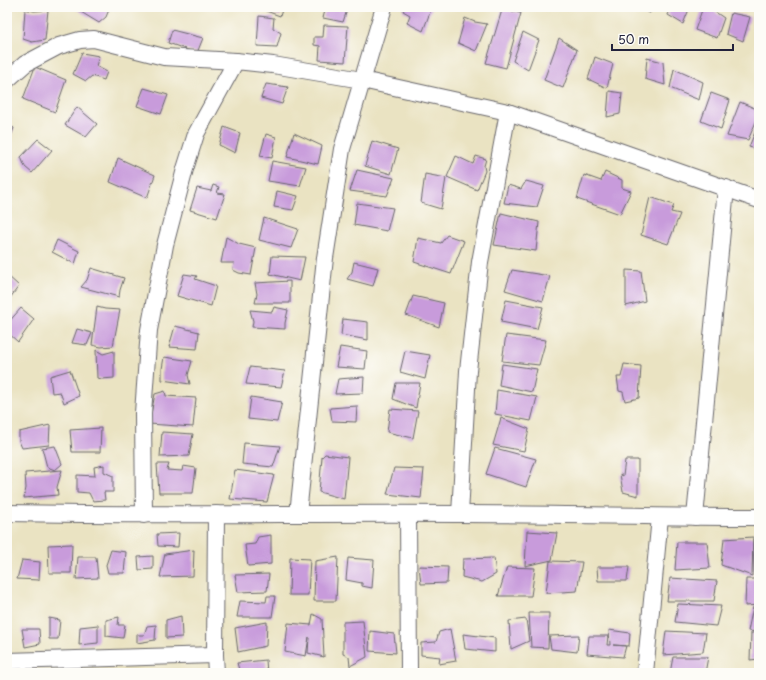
<svg xmlns="http://www.w3.org/2000/svg" width="766" height="680" viewBox="0 0 766 680" font-family="'Playpen Sans',sans-serif">
	<style>
		.building { fill: #c89bdb }
		.lines { fill: none; stroke-linecap: round; stroke-linejoin: round }
		.street-casing { stroke: #68666a; stroke-width: 18 }
		.street { stroke: #fff; stroke-width: 16 }
	</style>
	<rect width="100%" height="100%" fill="#fdfcf7"/>
	<filter id="ink" filterUnits="userSpaceOnUse"><feTurbulence type="fractalNoise" baseFrequency=".025" numOctaves="2"/><feDisplacementMap in="SourceGraphic" scale="8" xChannelSelector="R" yChannelSelector="G"/><feConvolveMatrix kernelMatrix="1 2 1 2 8 2 1 2 1" color-interpolation-filters="sRGB"/></filter>
	<filter id="wash" filterUnits="userSpaceOnUse"><feTurbulence type="fractalNoise" baseFrequency=".012" numOctaves="4" result="noise"/><feDisplacementMap in="SourceGraphic" scale="16" xChannelSelector="R" yChannelSelector="G"/><feGaussianBlur stdDeviation="0.9" result="paint"/><feColorMatrix in="noise" values="0 0 0 0 0 0 0 0 0 0 0 0 0 0 0 0 0 1.4 0 .05"/><feComposite in="paint" operator="in"/></filter>
	<g filter="url(#wash)">
		<rect width="100%" height="100%" fill="#eae3c2"/>
		<g id="blocks">
			<g class="building">
				<polygon points="77,7 110,7 106,17 99,23 76,9"/>
				<polygon points="260,7 283,7 280,16 266,11"/>
				<polygon points="326,7 348,7 343,22 323,18"/>
				<polygon points="405,7 432,7 423,31 407,23 410,15 403,11"/>
				<polygon points="632,7 653,7 650,13"/>
				<polygon points="670,7 690,7 683,24 668,15"/>
				<polygon points="703,7 708,7 724,18 717,38 695,30"/>
				<polygon points="25,9 34,11 48,10 45,40 32,42 23,39"/>
				<polygon points="502,10 521,13 506,68 486,63"/>
				<polygon points="731,13 750,17 743,41 726,34"/>
				<polygon points="259,16 274,18 273,28 281,33 277,47 257,46"/>
				<polygon points="465,18 475,22 487,24 476,51 458,43"/>
				<polygon points="324,25 348,26 345,62 319,60 320,46 314,45 314,37 323,37"/>
				<polygon points="172,30 203,38 197,53 168,43"/>
				<polygon points="523,32 539,40 528,70 513,61"/>
				<polygon points="559,38 577,50 563,88 544,80"/>
				<polygon points="82,53 99,56 96,66 107,72 104,80 92,76 86,81 73,74"/>
				<polygon points="595,57 613,64 607,88 588,79"/>
				<polygon points="647,58 663,62 665,85 645,79"/>
				<polygon points="35,67 66,80 55,112 23,99"/>
				<polygon points="674,69 703,82 699,100 670,88"/>
				<polygon points="266,84 288,87 282,104 261,98"/>
				<polygon points="144,88 168,95 161,114 137,106"/>
				<polygon points="609,91 622,93 620,114 607,117"/>
				<polygon points="711,93 730,100 721,129 701,121"/>
				<polygon points="740,102 759,110 759,115 748,140 727,136"/>
				<polygon points="77,107 97,124 86,137 65,125"/>
				<polygon points="759,122 759,150 749,147"/>
				<polygon points="7,124 14,128 9,141 7,143"/>
				<polygon points="224,127 240,133 235,153 219,145"/>
				<polygon points="294,133 322,146 318,164 287,157"/>
				<polygon points="266,134 276,137 272,158 260,156"/>
				<polygon points="38,139 52,150 32,173 25,167 21,157"/>
				<polygon points="372,141 398,149 391,174 365,166"/>
				<polygon points="456,156 473,164 476,156 486,159 484,166 485,171 477,190 447,177"/>
				<polygon points="118,158 155,175 147,198 110,182"/>
				<polygon points="272,161 306,167 300,186 268,181"/>
				<polygon points="357,170 394,178 387,196 350,191"/>
				<polygon points="605,172 622,180 622,188 631,191 620,214 577,199 584,175 601,181"/>
				<polygon points="425,174 446,178 441,209 421,203"/>
				<polygon points="526,181 544,186 537,207 504,203 508,185 521,189"/>
				<polygon points="213,185 219,187 217,193 225,194 217,218 190,210 197,188 211,191"/>
				<polygon points="277,191 298,196 293,210 274,207"/>
				<polygon points="650,197 674,205 671,212 680,214 668,244 641,235"/>
				<polygon points="357,203 393,208 387,231 354,225"/>
				<polygon points="501,213 539,222 536,251 494,245"/>
				<polygon points="264,218 298,229 291,248 259,240"/>
				<polygon points="447,235 464,241 451,274 414,262 418,238 441,243"/>
				<polygon points="226,237 239,244 256,248 251,275 239,273 233,270 234,263 221,263"/>
				<polygon points="57,240 79,251 75,264 52,252"/>
				<polygon points="272,256 305,257 300,281 270,274"/>
				<polygon points="354,262 378,268 373,286 347,279 352,272"/>
				<polygon points="91,268 124,278 120,290 119,297 81,287 87,280"/>
				<polygon points="512,270 550,276 543,301 505,290"/>
				<polygon points="626,270 641,271 645,301 626,306"/>
				<polygon points="184,274 197,276 195,279 216,286 211,306 177,296"/>
				<polygon points="7,275 19,286 7,302"/>
				<polygon points="290,281 290,303 255,303 257,294 255,283"/>
				<polygon points="413,296 444,303 439,327 406,315"/>
				<polygon points="506,300 543,307 537,329 501,322"/>
				<polygon points="97,307 105,309 120,310 113,346 101,347 92,345"/>
				<polygon points="274,307 288,310 285,323 285,329 252,327 253,321 250,310 272,312"/>
				<polygon points="21,308 34,319 18,342 7,332 7,324"/>
				<polygon points="343,319 368,322 368,340 341,335"/>
				<polygon points="175,326 199,332 197,349 169,347"/>
				<polygon points="77,329 92,333 87,345 72,343"/>
				<polygon points="506,335 546,340 539,365 502,361"/>
				<polygon points="340,347 367,351 365,369 336,367"/>
				<polygon points="96,350 103,354 114,351 114,378 102,379 97,378"/>
				<polygon points="405,351 430,355 425,379 400,372"/>
				<polygon points="164,357 192,361 188,375 190,384 162,380 162,369"/>
				<polygon points="502,364 537,369 532,392 499,385"/>
				<polygon points="624,364 641,366 639,398 625,401 623,392 619,391 617,377 621,377"/>
				<polygon points="250,367 285,371 281,387 246,384"/>
				<polygon points="70,370 79,396 64,403 60,392 52,393 50,376"/>
				<polygon points="364,377 363,393 335,394 338,379"/>
				<polygon points="396,383 420,383 416,408 393,399"/>
				<polygon points="497,390 537,397 531,421 495,414"/>
				<polygon points="165,391 166,396 196,398 193,427 149,424 155,394"/>
				<polygon points="251,397 282,402 277,422 248,419"/>
				<polygon points="357,406 356,422 332,421 330,408"/>
				<polygon points="390,409 418,411 413,438 387,432"/>
				<polygon points="501,418 529,429 524,451 493,445"/>
				<polygon points="50,425 49,445 22,448 19,441 19,432"/>
				<polygon points="101,428 100,452 72,452 70,430"/>
				<polygon points="162,432 193,434 189,456 160,457"/>
				<polygon points="244,443 280,446 273,467 242,464"/>
				<polygon points="55,446 62,464 55,470 47,467 42,448"/>
				<polygon points="495,448 536,459 526,487 486,474"/>
				<polygon points="325,454 348,457 344,499 319,492 322,457"/>
				<polygon points="625,460 638,460 638,496 623,492 620,474 623,476"/>
				<polygon points="157,464 169,464 167,470 182,471 183,466 196,468 193,493 159,493"/>
				<polygon points="104,465 104,472 113,476 113,492 104,492 105,500 93,501 89,493 77,492 77,475 95,476 94,467"/>
				<polygon points="394,468 424,469 421,498 387,494"/>
				<polygon points="62,470 57,487 58,495 24,498 26,488 25,473"/>
				<polygon points="235,470 274,475 267,502 230,499"/>
				<polygon points="527,531 557,533 552,560 525,566"/>
				<polygon points="179,533 178,547 158,546 157,534"/>
				<polygon points="271,535 271,564 248,566 245,545 255,544 258,537"/>
				<polygon points="753,537 752,576 721,565 724,539"/>
				<polygon points="753,539 759,539 759,572 754,572"/>
				<polygon points="677,542 707,542 710,568 675,570"/>
				<polygon points="72,544 71,573 49,573 48,545"/>
				<polygon points="111,550 126,552 124,573 108,573 106,565"/>
				<polygon points="194,550 193,576 160,577 165,554"/>
				<polygon points="153,556 153,569 139,570 138,557"/>
				<polygon points="78,557 96,557 98,578 76,579"/>
				<polygon points="338,557 336,601 314,601 315,561"/>
				<polygon points="290,558 310,559 308,595 289,595"/>
				<polygon points="348,558 374,560 372,588 362,586 362,583 346,580"/>
				<polygon points="494,558 496,574 482,582 462,577 463,559"/>
				<polygon points="22,560 40,562 39,580 17,579"/>
				<polygon points="550,561 582,562 577,591 546,593"/>
				<polygon points="419,566 448,567 447,583 421,584"/>
				<polygon points="507,567 535,568 531,596 498,596"/>
				<polygon points="597,567 629,567 627,581 598,581"/>
				<polygon points="269,574 267,591 238,592 235,575"/>
				<polygon points="670,578 717,581 714,601 667,601"/>
				<polygon points="746,579 759,579 759,605 745,606"/>
				<polygon points="267,596 275,596 272,617 237,617 240,601 266,602"/>
				<polygon points="678,604 721,606 716,626 675,622"/>
				<polygon points="753,607 759,607 759,632 748,631"/>
				<polygon points="529,613 549,613 548,648 531,647"/>
				<polygon points="313,614 322,619 324,657 308,653 309,637 306,656 285,652 288,623 311,625"/>
				<polygon points="181,616 182,637 166,638 166,620"/>
				<polygon points="119,617 118,625 125,625 123,638 106,636 106,620"/>
				<polygon points="49,618 60,620 58,639 49,639"/>
				<polygon points="526,619 529,641 511,649 509,621"/>
				<polygon points="363,621 367,657 350,666 349,657 343,654 343,622"/>
				<polygon points="267,622 266,646 238,652 235,628"/>
				<polygon points="98,625 98,643 79,645 80,627"/>
				<polygon points="156,625 155,640 137,643 137,635 144,635 147,626"/>
				<polygon points="22,629 39,629 40,644 25,647"/>
				<polygon points="450,629 456,661 439,664 440,657 421,655 421,643 436,642 439,632"/>
				<polygon points="609,630 630,633 629,646 613,645 626,646 623,657 587,654 589,636 608,636 607,645 610,645"/>
				<polygon points="370,631 394,634 396,653 369,651"/>
				<polygon points="666,631 706,633 703,652 663,655"/>
				<polygon points="751,633 759,633 759,659 750,660"/>
				<polygon points="463,634 495,638 495,652 465,649"/>
				<polygon points="579,635 577,652 551,649 549,636"/>
				<polygon points="673,657 708,657 705,673 670,673"/>
				<polygon points="266,660 267,673 240,673 237,663"/>
			</g>
		</g>
	</g>
	<g filter="url(#ink)">
		<use href="#blocks" fill-opacity="0" stroke="#68666a" stroke-width="1"/>
		<g class="lines">
			<g class="street-casing">
				<g id="street">
					<polyline points="7,80 25,64 59,46 80,40 94,39 164,57 236,61"/>
					<path d="M 7,513 C 158,516 309,513 460,514 C 560,514 659,517 759,517"/>
					<polyline points="216,514 215,655 216,673"/>
					<polyline points="298,514 325,258 342,149 384,7"/>
					<polyline points="408,514 409,673"/>
					<polyline points="460,514 468,371 480,262 508,112"/>
					<polyline points="144,515 143,413 149,330 165,245 185,169 196,134 236,61 273,65 362,80 508,112 759,200"/>
					<polyline points="695,517 726,188"/>
					<polyline points="7,661 215,655"/>
					<polyline points="645,673 660,517"/>
				</g>
			</g>
			<use href="#street" class="street"/>
		</g>
	</g>
	<rect width="766" height="680" fill="none" stroke="#fdfcf7" stroke-width="24"/>
	<path d="M612 44v6h121v-6" fill="none" stroke="#22223b" stroke-width="2"/>
	<text x="618" y="44" font-size="12" fill="#22223b" stroke="#fdfcf7" stroke-width="3" paint-order="stroke">50 m</text>
</svg>
